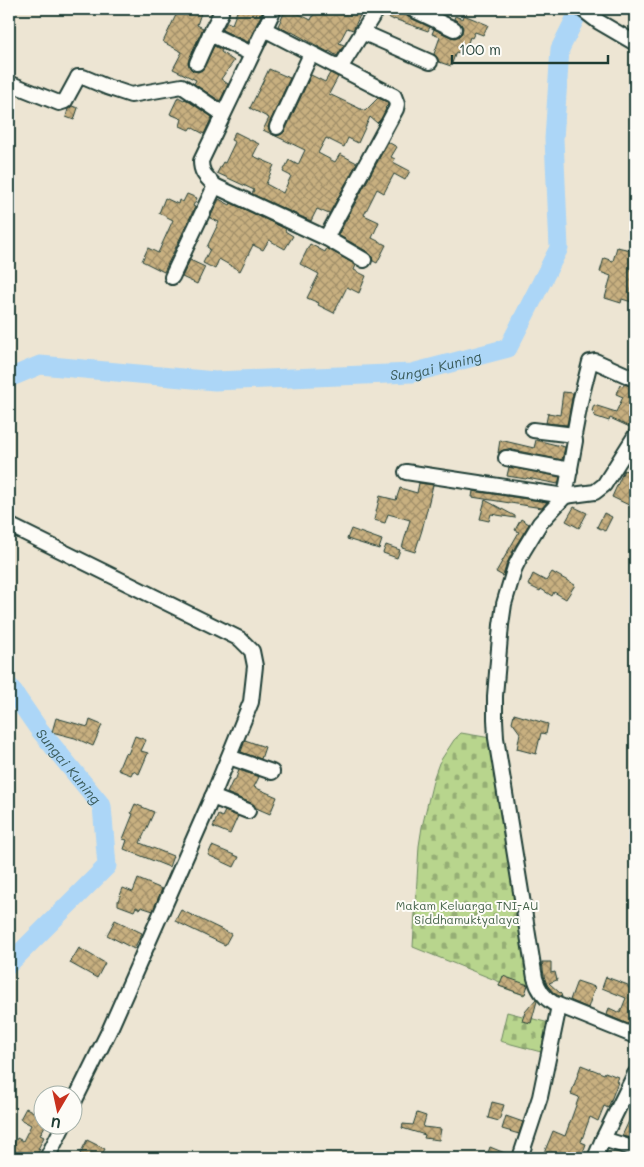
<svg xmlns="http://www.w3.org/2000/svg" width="644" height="1167" viewBox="0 0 644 1167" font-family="Mali,sans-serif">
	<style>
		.cemetery { fill: url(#cemetery-stones); stroke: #6c8960 }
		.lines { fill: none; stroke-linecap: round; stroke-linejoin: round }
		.river { stroke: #acd6f7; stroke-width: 19 }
		.building { fill: url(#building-cross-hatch); stroke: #1f3d34 }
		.minor-casing { stroke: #1f3d34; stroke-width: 18 }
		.minor { stroke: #fdfcf7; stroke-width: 14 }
		.labels { text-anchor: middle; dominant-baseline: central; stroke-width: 4; stroke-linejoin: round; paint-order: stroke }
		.park-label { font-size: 12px; fill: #45634a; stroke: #fdfcf7 }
		.water-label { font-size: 14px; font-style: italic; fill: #3b5c5b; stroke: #fdfcf7 }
	</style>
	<defs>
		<pattern id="cemetery-stones" width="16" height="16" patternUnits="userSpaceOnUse" patternTransform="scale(1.25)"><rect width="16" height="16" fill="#b8d58d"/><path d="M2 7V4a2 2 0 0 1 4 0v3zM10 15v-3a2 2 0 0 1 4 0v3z" fill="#95ae74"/></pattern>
		<pattern id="building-cross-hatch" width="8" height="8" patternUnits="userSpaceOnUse" patternTransform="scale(1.25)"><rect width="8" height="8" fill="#c8b080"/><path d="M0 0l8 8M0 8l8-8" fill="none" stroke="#a2906a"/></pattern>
	</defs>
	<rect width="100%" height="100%" fill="#ede5d3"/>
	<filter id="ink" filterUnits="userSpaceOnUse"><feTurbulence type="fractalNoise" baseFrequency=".02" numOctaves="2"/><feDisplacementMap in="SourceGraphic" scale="10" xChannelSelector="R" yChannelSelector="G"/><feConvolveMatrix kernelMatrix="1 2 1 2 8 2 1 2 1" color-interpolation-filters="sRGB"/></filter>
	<g filter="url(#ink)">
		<g class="cemetery">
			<polygon points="461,733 491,738 531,977 524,995 499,986 500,982 413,947 419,846 422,827 434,777 439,763 454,740"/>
			<polygon points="507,1012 549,1023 541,1052 500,1041"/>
		</g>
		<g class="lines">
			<g class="river">
				<path id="s1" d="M 9,378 L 40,365 L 215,381 L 412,373 L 508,348 L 559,248 L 554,139 L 560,49 L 580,9"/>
				<path id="s2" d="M 9,686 L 38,728 L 102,806 L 107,866 L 9,964"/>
			</g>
		</g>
		<g class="building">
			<polygon points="164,9 191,9 201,13 197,25 203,28 189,59 188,63 190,68 193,71 198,72 202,70 214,46 222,50 221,52 234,61 221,79 228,84 220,101 194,84 196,80 173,69 182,52 163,42 176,15"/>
			<polygon points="238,9 264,9 248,42 222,30 227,22 232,24"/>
			<polygon points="286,9 289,9 311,20 316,9 363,9 353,30 347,28 339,43 344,45 337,56 329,51 328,52 292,32 291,33 278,26"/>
			<polygon points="386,9 403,9 405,14 408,17 430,27 428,31 394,19 394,20 384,15"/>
			<polygon points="464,15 488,25 483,35 475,32 472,38 470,37 464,54 456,52 451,66 439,62 437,57 434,54 440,37 432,34 434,29 451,37 455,38 459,36 462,33 463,28 461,24 454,19 455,16 463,19"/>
			<polygon points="269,69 290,78 269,124 268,127 270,132 274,135 277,136 282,134 285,131 311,75 325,82 330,73 338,77 329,94 365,111 378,98 387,102 388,105 385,108 386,109 381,119 377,123 370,117 358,143 348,138 344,147 326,138 318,153 335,162 340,154 357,163 329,214 317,209 311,221 252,194 254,190 217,173 223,162 225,163 235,142 231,140 235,132 259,144 253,156 274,165 266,184 283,193 291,176 283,172 289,160 298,165 305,150 263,130 269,118 250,108"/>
			<polygon points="178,97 184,100 185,99 212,117 204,134 191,127 189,130 180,126 182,119 170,114"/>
			<polygon points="72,106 78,108 74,120 66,117 68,109"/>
			<polygon points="388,142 397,147 391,157 395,159 393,162 410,171 405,180 394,174 384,193 377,189 364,215 379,222 372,238 386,245 377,263 373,261 372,256 368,252 338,235"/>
			<polygon points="187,194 197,198 193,206 195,207 164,272 142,261 148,248 158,253 173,220 159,213 165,198 178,204 179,200 183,202"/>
			<polygon points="219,199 230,205 231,203 286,229 285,231 293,236 285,249 269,240 263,250 253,245 240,271 219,259 215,269 203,263 210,249 207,247 219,222 210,218"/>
			<polygon points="310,244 325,252 327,248 356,265 354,270 366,276 359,293 347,287 334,313 318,305 319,303 307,298 319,274 300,264"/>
			<polygon points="617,247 635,251 635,303 622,299 621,303 605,298 611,276 600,272 604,258 613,261"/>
			<polygon points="190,260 205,267 197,284 182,277"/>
			<polygon points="624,384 635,388 635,397 630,409 635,411 635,427 632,428 610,418 609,421 594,416 595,412 592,411 594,405 616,412 623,397 616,394 620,385 623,386"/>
			<polygon points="563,392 573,393 567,425 546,423 548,413 560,415"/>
			<polygon points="500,440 534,448 536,440 565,447 562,460 508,449 503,450 498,453"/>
			<polygon points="635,452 635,508 612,497 624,470 627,471"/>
			<polygon points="509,467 560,477 558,484 527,478 526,479 507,476"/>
			<polygon points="419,483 433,485 422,530 415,552 402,548 410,520 388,514 385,523 374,520 380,496 396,500 400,488 417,493"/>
			<polygon points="473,491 547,502 542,508 472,497"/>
			<polygon points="485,500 515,516 515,518 491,514 489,521 480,519"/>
			<polygon points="574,507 587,513 579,528 566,521"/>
			<polygon points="604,513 612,517 605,531 597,527"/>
			<polygon points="521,519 529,524 515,547 507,563 503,576 496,572 519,532 515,530"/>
			<polygon points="351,529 382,540 379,549 347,539"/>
			<polygon points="386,545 400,550 397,558 383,553"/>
			<polygon points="552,572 575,585 566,599 554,592 552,596 541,589 540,591 528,585 533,574 546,581"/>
			<polygon points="514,714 548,724 546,734 541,733 536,754 517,749 520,733 512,722"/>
			<polygon points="56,718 88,727 90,720 102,725 93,746 75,738 52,732"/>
			<polygon points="135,736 146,740 141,751 148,753 139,774 133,771 131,775 118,770 125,753 128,754"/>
			<polygon points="245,740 265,747 261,759 241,752"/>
			<polygon points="239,770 259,777 254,787 277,797 270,814 256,808 251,803 227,793 233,780 235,781"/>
			<polygon points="135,804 154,812 140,843 173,856 169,867 124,849 127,840 123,839 133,814 131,813"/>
			<polygon points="225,811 238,816 230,834 213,827 218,815 222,817"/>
			<polygon points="212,846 239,857 234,867 208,855"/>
			<polygon points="138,879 162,889 153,911 141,907 140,909 136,907 134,911 118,905 118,901 123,888 133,892"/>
			<polygon points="181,910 231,934 225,945 175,921"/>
			<polygon points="115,920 142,933 134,949 107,935"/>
			<polygon points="79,948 105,963 97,978 70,963"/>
			<polygon points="542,962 551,962 551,973 555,972 557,980 549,983 561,994 562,997 555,994 547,985 544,976"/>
			<polygon points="503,976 528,985 525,994 522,994 499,986"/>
			<polygon points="606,977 628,985 628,987 635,990 635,1027 607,1015 609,1008 620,1013 626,998 602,988"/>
			<polygon points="577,981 595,987 588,1008 570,1000"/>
			<polygon points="536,999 537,1001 531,1023 522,1021 525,1012"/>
			<polygon points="581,1065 604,1074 605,1072 618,1077 616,1081 618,1082 608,1108 604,1106 598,1121 590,1117 581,1142 586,1144 581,1158 542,1158 553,1131 565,1136 579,1097 571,1094"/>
			<polygon points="42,1095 42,1124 46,1124 40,1135 44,1137 38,1149 40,1149 35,1158 19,1158 9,1153 17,1138 23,1141 31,1125 20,1119 26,1108 34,1112"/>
			<polygon points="492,1102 504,1105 499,1121 488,1118"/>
			<polygon points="635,1108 635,1139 622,1136"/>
			<polygon points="417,1113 426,1116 423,1127 441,1129 439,1140 424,1138 425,1135 402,1128 403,1124 413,1125"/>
			<polygon points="506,1116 523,1122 519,1134 502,1129"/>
			<polygon points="87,1140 105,1149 100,1158 89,1158 80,1154"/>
			<polygon points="490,1147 512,1156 511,1158 486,1158"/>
		</g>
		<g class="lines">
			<g class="minor-casing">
				<g id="minor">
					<path d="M 274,9 L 201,161 C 201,174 207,177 215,186 L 326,238 L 364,260"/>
					<polyline points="412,9 454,29"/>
					<polyline points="582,9 599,22 635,43"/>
					<polyline points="264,29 394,96 397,104 396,109 326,238"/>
					<polyline points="362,32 430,62"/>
					<polyline points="210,34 221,13"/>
					<polyline points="197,63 210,34 252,54"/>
					<polyline points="340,68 377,9"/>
					<polyline points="9,83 59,103 65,101 77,79 78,77 83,77 107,87 131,95 182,86 223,114"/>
					<polyline points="277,127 311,54"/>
					<polyline points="172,277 215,186"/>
					<path d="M 533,430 L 574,435 L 575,441 L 565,496 L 540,523 L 523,551 L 515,567 L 504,604 L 501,625 L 495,696 L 495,719 L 496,738 L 535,978 C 538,989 543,997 553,1003 L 635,1036"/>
					<polyline points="574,435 581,398 590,362 595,361 635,379"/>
					<polyline points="506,458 570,470"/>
					<polyline points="406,472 565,496 595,492 604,485 635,436"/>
					<polyline points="9,525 240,639 252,651 255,666 251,702 214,793 110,1029 72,1106"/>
					<polyline points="229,757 272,772"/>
					<polyline points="212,797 248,811"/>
					<polyline points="603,1139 635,1149"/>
					<polyline points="47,1158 64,1124"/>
					<polyline points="520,1158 540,1097 559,1006"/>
					<polyline points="595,1158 603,1139 635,1074"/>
				</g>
			</g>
			<use href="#minor" class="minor"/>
		</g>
	</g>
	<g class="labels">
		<g class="park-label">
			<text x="467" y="905">Makam Keluarga TNI-AU<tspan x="467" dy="14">Siddhamuktyalaya</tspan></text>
		</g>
		<g class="water-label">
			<text stroke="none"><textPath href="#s1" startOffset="431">Sungai Kuning</textPath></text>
			<text stroke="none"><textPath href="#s2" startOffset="100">Sungai Kuning</textPath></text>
		</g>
	</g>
	<rect width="644" height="1167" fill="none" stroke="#fdfcf7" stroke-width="30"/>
	<rect x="15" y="15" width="614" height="1137" fill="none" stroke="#1f3d34" stroke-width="2" filter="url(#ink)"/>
	<g transform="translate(58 1110) rotate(189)"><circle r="24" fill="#fdfcf7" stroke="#a4b0a9"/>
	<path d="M0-4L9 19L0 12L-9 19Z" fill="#c8321e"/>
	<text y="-8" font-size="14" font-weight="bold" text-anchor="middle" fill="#1f3d34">U</text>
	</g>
	<path d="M452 55v8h156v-8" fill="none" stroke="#1f3d34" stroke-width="2.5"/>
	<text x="459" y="55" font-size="15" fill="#1f3d34" stroke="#fdfcf7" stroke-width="4" paint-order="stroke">100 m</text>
</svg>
